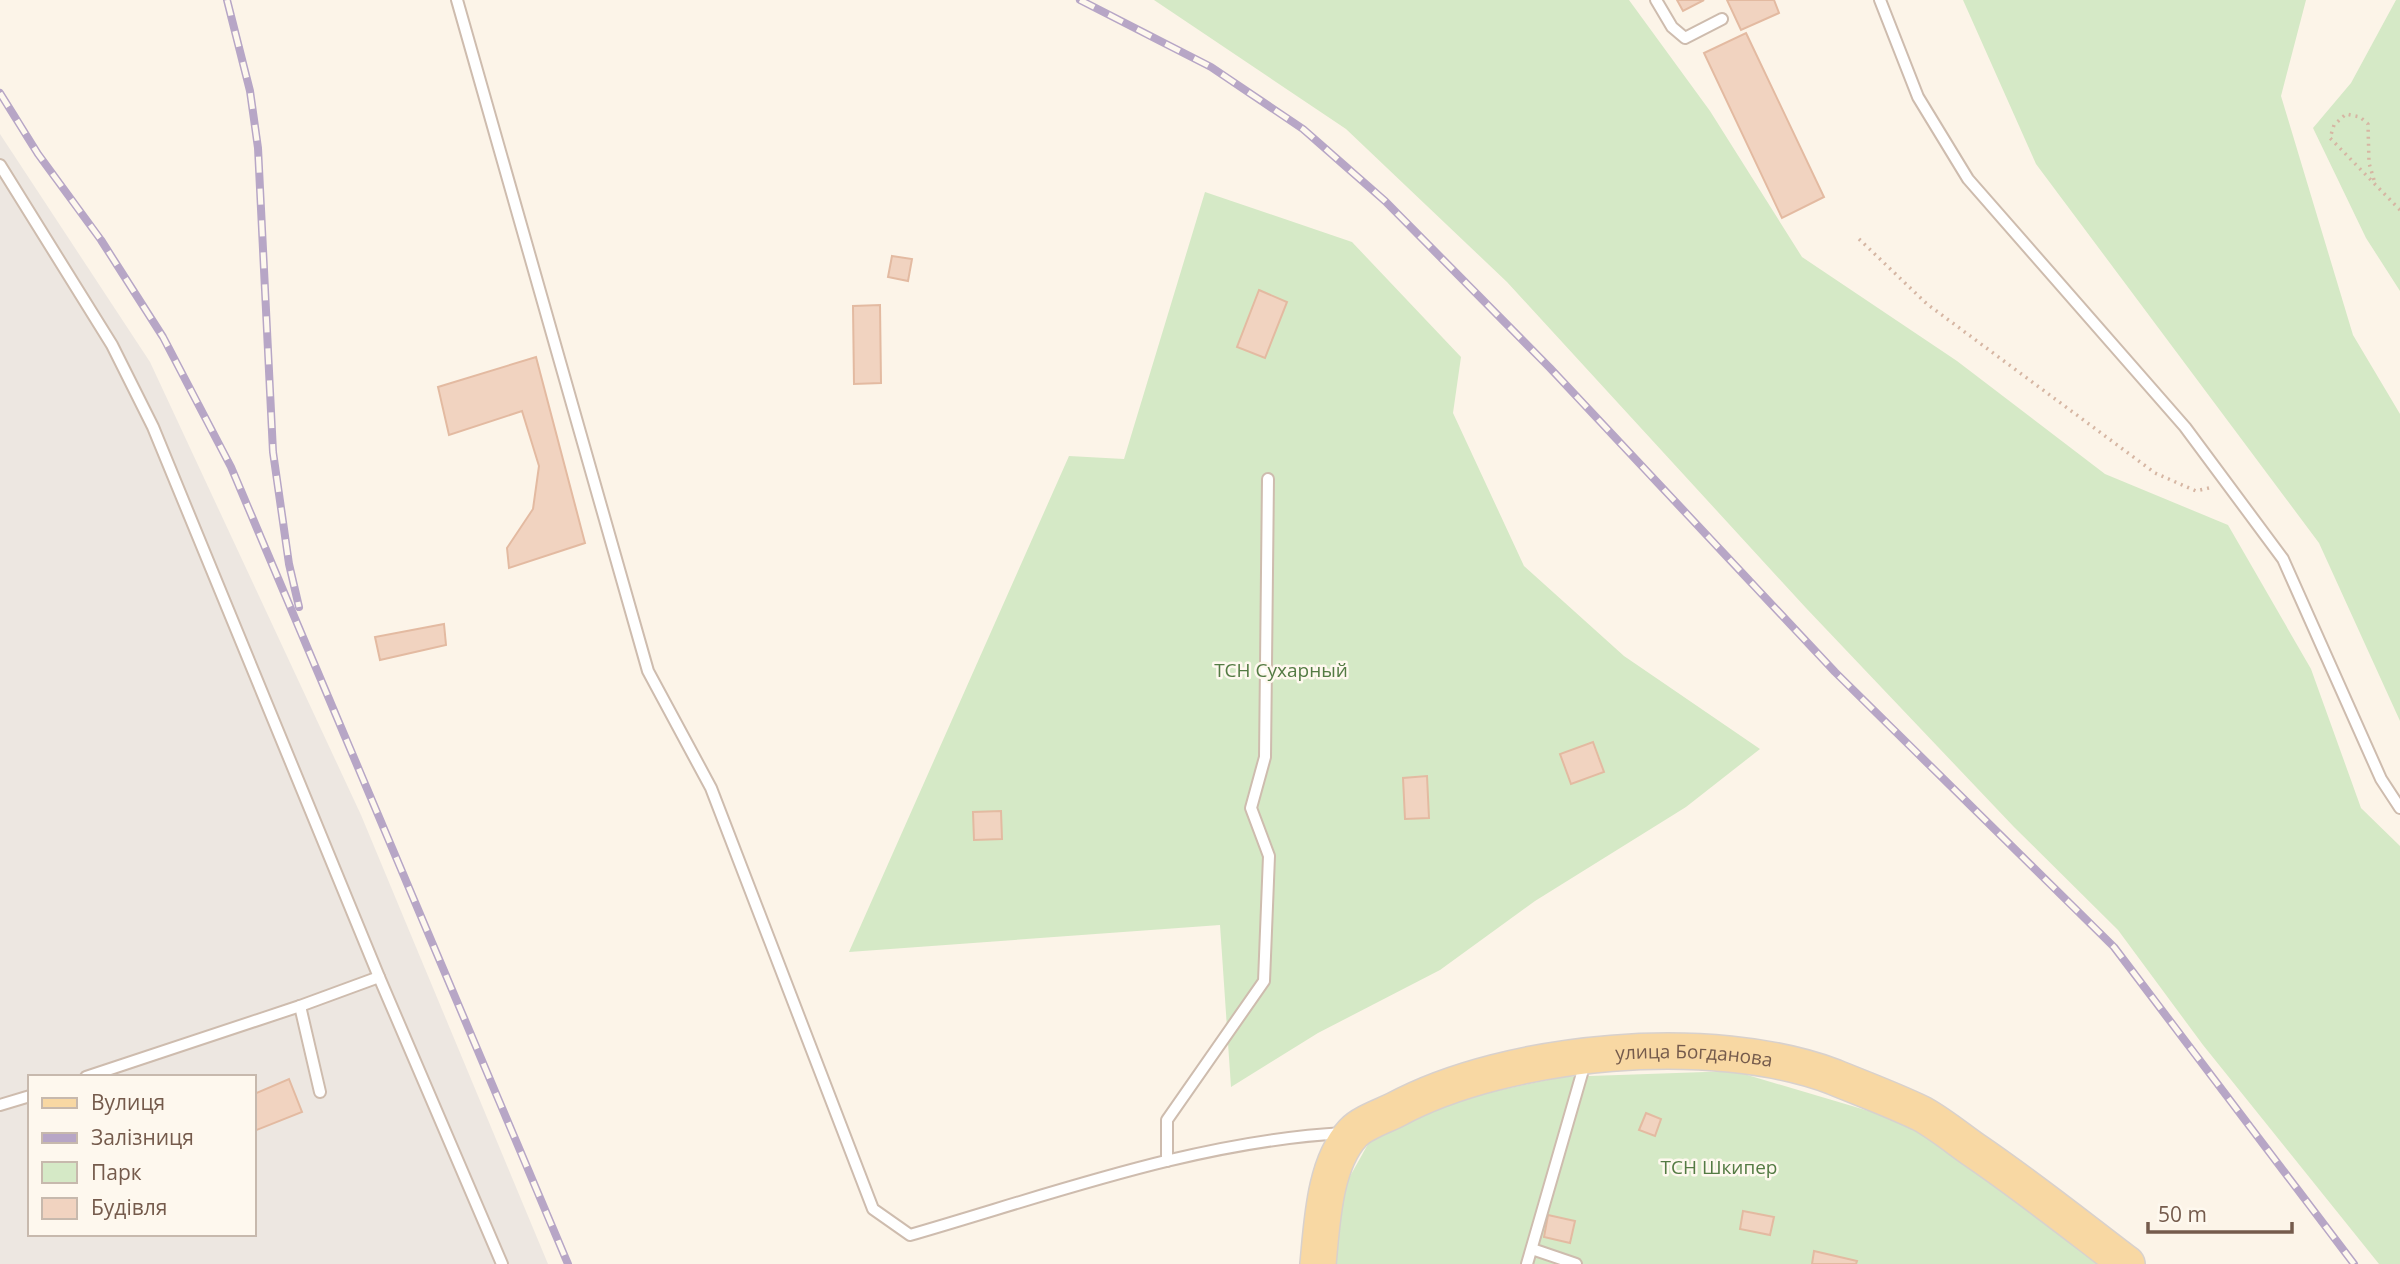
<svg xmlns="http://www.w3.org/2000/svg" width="2400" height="1264" viewBox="0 0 2400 1264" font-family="'Open Sans',sans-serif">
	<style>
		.industrial { fill: #ede7e1; fill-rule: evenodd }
		.green { fill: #d5e9c6 }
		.building { fill: #f1d3c0; stroke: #e3baa1; stroke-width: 2 }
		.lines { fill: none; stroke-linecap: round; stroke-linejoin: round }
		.service-casing { stroke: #cebcae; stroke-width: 14 }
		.primary-casing { stroke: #d8d1cd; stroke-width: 38 }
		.path { stroke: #d6b6a3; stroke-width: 3.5; stroke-dasharray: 2 5; stroke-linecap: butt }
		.service { stroke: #fff; stroke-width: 10 }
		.primary { stroke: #f8d8a3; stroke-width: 35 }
		.rail-casing { stroke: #b7a6c6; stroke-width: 8 }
		.rail { stroke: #fef8ee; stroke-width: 5; stroke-dasharray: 16; stroke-linecap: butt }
		.labels { text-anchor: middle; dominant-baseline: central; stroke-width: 5; stroke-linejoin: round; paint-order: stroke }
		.park-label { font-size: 19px; fill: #547b44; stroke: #fef8ee }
		.street-label { font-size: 19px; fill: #755b4c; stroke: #fef8ee }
	</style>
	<rect width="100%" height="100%" fill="#fcf4e8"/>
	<path class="industrial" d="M 0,134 L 150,362 L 361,815 L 548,1264 L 0,1264 ZM 30,1077 L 254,1077 L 254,1234 L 30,1234 Z"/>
	<g class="green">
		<polygon points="1154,0 1629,0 1710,111 1802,257 1957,361 2105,474 2228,525 2311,669 2361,808 2400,846 2400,1264 2379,1264 2203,1045 2118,930 2014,827 1806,608 1507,282 1346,129"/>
		<polygon points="1963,0 2306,0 2281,96 2353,335 2400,414 2400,721 2319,543 2036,164"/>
		<polygon points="2396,0 2400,0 2400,291 2366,238 2313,128 2351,83"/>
		<polygon points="1205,192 1352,242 1461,357 1453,413 1524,566 1624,656 1760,749 1686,807 1535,901 1440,970 1318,1033 1231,1087 1220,925 849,952 1069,456 1124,459"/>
		<polygon points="1734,1071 1916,1125 2107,1264 1331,1264 1335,1203 1372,1137 1431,1105 1561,1077"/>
	</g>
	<g class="building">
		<polygon points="1677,0 1704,0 1683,11"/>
		<polygon points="1727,0 1774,0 1779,13 1741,30"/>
		<polygon points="1746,33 1824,197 1782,218 1704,53"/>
		<polygon points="892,256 912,259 908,281 888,277"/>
		<polygon points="1259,290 1287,302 1265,358 1237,347"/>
		<polygon points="880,305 881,383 854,384 853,306"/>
		<polygon points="536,357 585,543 509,568 507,548 533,509 539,466 522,411 449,435 438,387"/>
		<polygon points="444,624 446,645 380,660 375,637"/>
		<polygon points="1593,742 1604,772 1571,784 1560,754"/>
		<polygon points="1427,776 1429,818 1405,819 1403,778"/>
		<polygon points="1001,811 1002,839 974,840 973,812"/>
		<polygon points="289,1079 302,1112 254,1131 254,1094"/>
		<polygon points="1646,1113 1661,1119 1655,1136 1639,1130"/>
		<polygon points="1743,1211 1774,1217 1770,1235 1740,1229"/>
		<polygon points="1548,1215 1575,1221 1570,1243 1544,1237"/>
		<polygon points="1814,1251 1857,1261 1856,1264 1812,1264"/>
	</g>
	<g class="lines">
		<g class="service-casing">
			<g id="service">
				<path d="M 457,0 L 648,671 L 711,788 L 873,1209 L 910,1235 C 1052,1194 1196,1141 1344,1133"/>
				<polyline points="1656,0 1672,27 1685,38 1722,19"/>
				<polyline points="1880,0 1918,97 1968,179 2185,427 2283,559 2381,779 2400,808"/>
				<polyline points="0,165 112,345 153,427 379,977 502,1264"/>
				<polyline points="86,1077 300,1006"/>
				<polyline points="320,1092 300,1006 379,977"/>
				<polyline points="0,1105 30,1096"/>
				<polyline points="1167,1161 1167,1120 1264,981 1269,856 1251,808 1265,757 1268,479"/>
				<polyline points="1532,1249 1576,1264"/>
				<polyline points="1527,1264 1585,1063"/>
			</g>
		</g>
		<g class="primary-casing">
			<g id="primary">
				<path id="s1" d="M 1318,1264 C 1322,1224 1324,1164 1353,1133 C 1362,1123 1383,1116 1395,1110 C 1508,1049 1713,1031 1834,1077 C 1863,1089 1893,1100 1922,1114 C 1940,1124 1957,1138 1974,1150 C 2027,1186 2077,1226 2127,1264"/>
			</g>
		</g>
		<g class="path">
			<polyline points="2374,180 2369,163 2368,124 2360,117 2346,114 2334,125 2330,138 2400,210"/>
			<polyline points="1859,239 1927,304 2155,473 2196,491 2213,487"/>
		</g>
		<use href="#service" class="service"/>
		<use href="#primary" class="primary"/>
		<g class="rail-casing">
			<g id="rail">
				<polyline points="227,0 250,91 258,148 273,452 289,564 299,607"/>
				<polyline points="1080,0 1211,67 1303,129 1385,201 1550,368 1835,672 2114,947 2354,1264"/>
				<polyline points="0,93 38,154 101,240 163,337 231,467 568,1264"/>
			</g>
		</g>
		<use href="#rail" class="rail"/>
	</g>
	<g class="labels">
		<g class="park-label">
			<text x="1281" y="670">ТСН Сухарный</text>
			<text x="1719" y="1167">ТСН Шкипер</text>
		</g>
		<g class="street-label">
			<text stroke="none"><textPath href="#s1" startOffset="494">улица Богданова</textPath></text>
		</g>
	</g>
	<rect x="28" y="1075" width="228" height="161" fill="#fef8ee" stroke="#c7b9ad" stroke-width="2"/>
	<rect x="42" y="1098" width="35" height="10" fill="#f8d8a3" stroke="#c7b9ad" stroke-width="2"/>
	<text x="91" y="1110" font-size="21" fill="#755b4c">Вулиця</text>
	<rect x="42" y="1133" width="35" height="10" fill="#b7a6c6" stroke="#c7b9ad" stroke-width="2"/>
	<text x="91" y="1145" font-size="21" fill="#755b4c">Залізниця</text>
	<rect x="42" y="1162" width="35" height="21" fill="#d5e9c6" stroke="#c7b9ad" stroke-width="2"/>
	<text x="91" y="1180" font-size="21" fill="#755b4c">Парк</text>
	<rect x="42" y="1198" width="35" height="21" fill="#f1d3c0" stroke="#c7b9ad" stroke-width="2"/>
	<text x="91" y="1215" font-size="21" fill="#755b4c">Будівля</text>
	<path d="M2148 1222v10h144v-10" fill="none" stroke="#755b4c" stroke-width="3.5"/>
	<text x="2158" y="1222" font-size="21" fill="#755b4c" stroke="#fef8ee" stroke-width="5" paint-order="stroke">50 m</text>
</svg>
